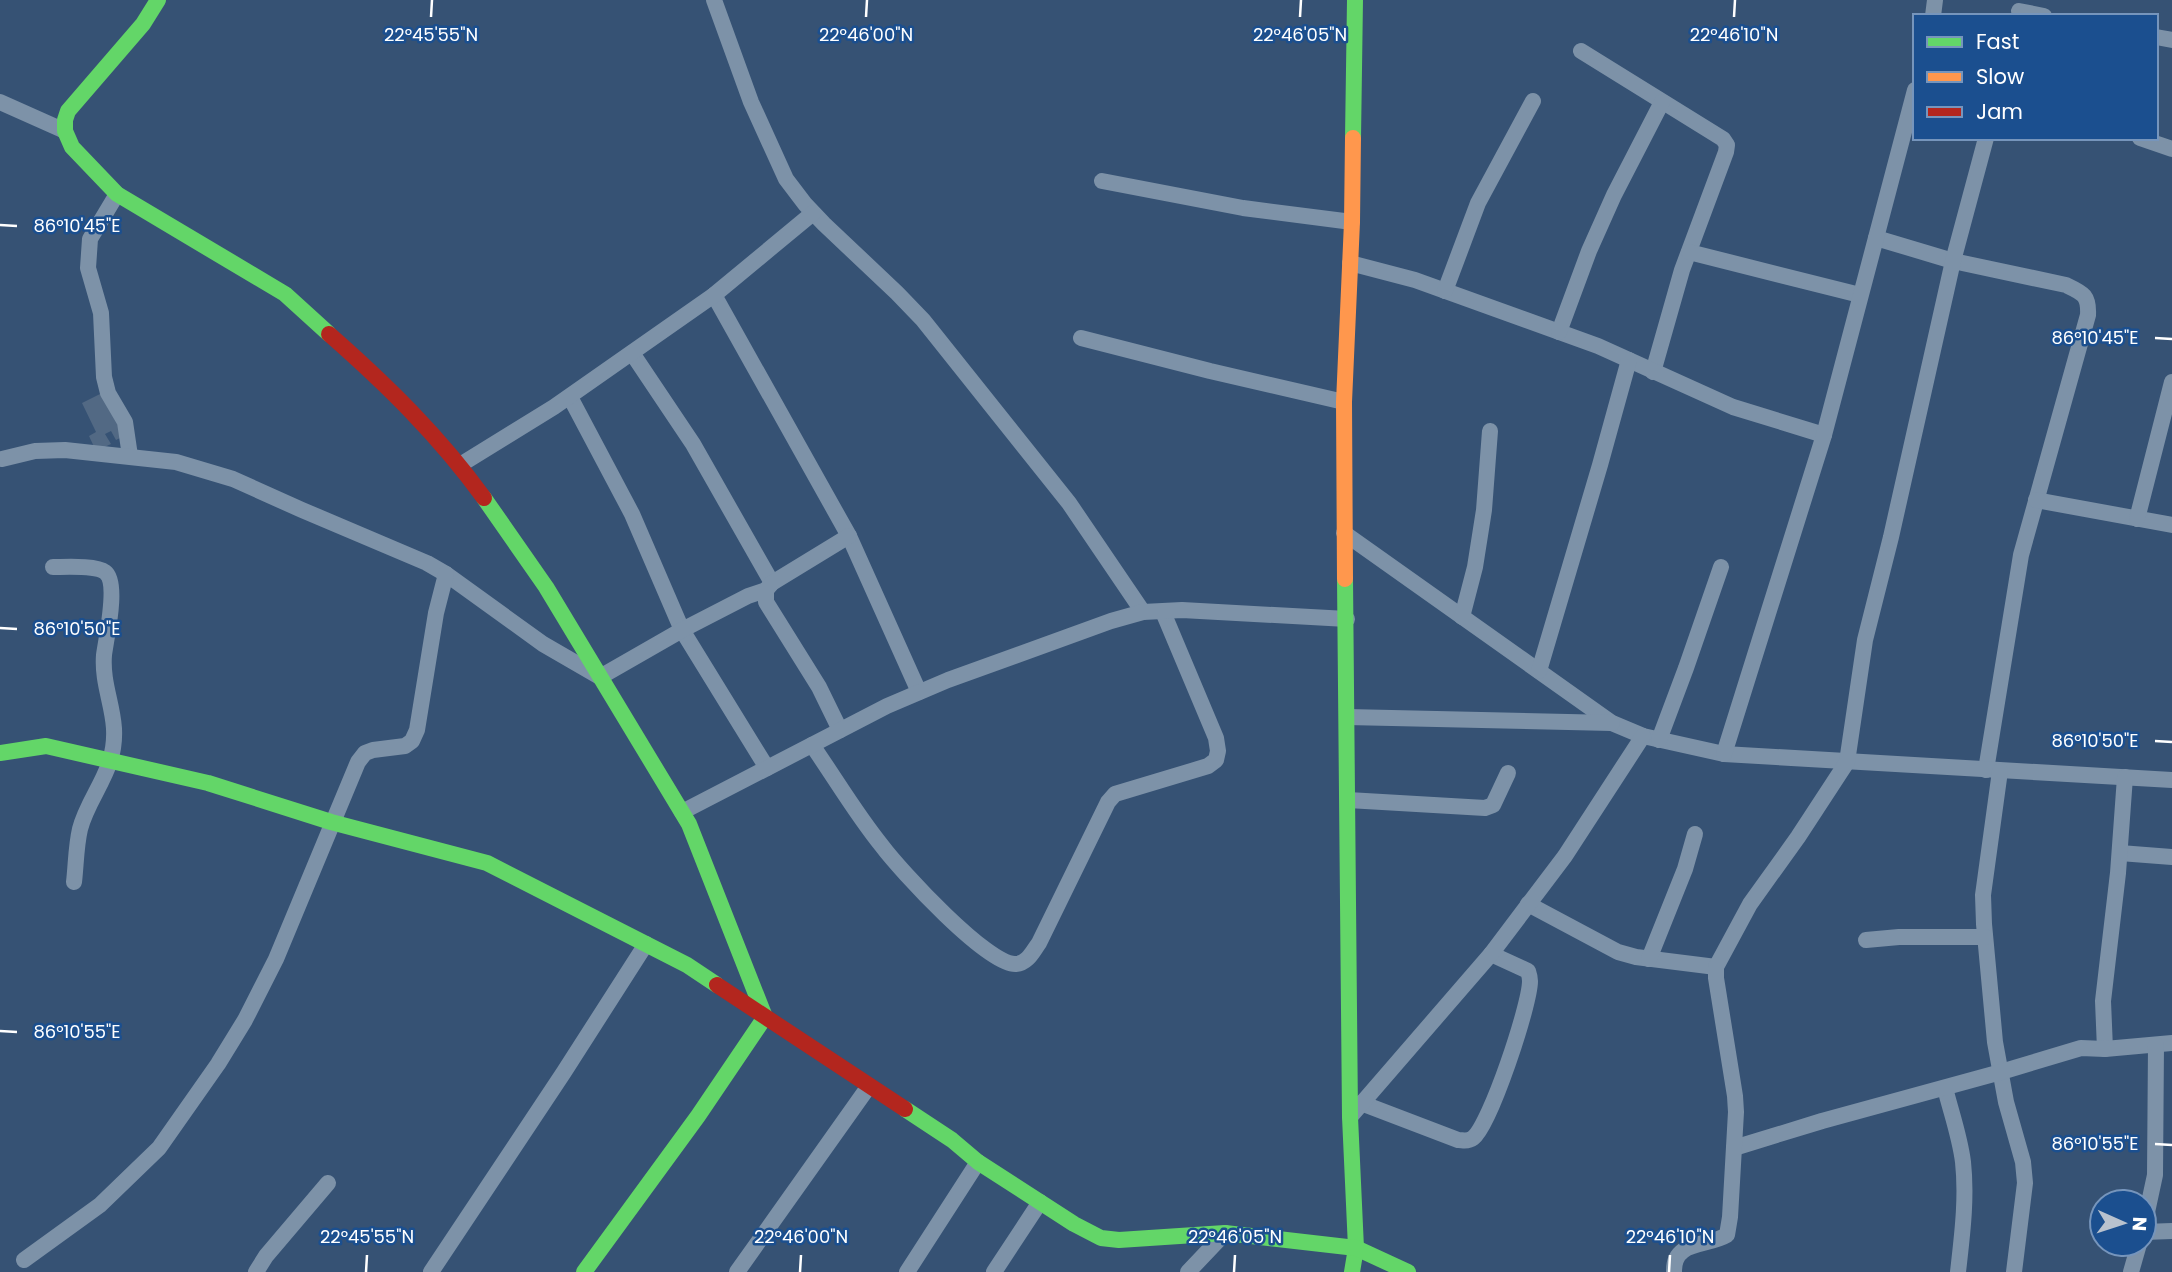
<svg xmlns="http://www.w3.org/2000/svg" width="2172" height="1272" viewBox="0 0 2172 1272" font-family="Poppins,sans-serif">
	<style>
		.building { fill: #526984 }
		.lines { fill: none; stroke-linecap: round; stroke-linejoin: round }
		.street { stroke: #7d92a8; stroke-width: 16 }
		.fast { stroke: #63d668; stroke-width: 16 }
		.slow { stroke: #ff974d; stroke-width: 16 }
		.jam { stroke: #b3261e; stroke-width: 16 }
		.ticks { fill: none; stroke: #fff; stroke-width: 2.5 }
		.ticks-label { font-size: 18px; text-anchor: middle; fill: #fff; stroke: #1b4f8f; stroke-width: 5; stroke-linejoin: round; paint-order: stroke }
	</style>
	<rect width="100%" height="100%" fill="#365274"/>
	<polygon class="building" points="102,393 124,436 116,440 111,431 105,434 111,444 96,451 89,436 96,432 82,403"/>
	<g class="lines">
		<g class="street">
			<polyline points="714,0 751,102 786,179 805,204 824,224 897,293 923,320 1069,503 1143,612"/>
			<polyline points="2019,11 2044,16"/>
			<polyline points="1933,16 1935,0"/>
			<polyline points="2156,37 2172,40"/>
			<polyline points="1581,51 1723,139 1727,145 1726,152 1682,270 1653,372"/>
			<polyline points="0,102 65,131"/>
			<polyline points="2140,138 2172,149"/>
			<polyline points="1102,181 1243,208 1352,222"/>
			<polyline points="117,194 90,239 88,268 101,313 104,377 108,393 125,422 130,456"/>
			<path d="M 1876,238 L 1953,261 L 2066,285 C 2083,293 2089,295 2088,315 L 2021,555 L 1986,770"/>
			<polyline points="1689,252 1860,295"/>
			<polyline points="1350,263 1415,280 1598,346 1733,407 1824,435"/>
			<polyline points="1445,291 1478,203 1533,101"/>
			<polyline points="714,295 849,536 919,692"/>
			<polyline points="1559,332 1589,251 1614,195 1662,102"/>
			<polyline points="1081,338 1210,371 1344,402"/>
			<polyline points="632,353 693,444 772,583"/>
			<polyline points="570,397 632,514 682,630 767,768"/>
			<polyline points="2,459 35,451 65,450 176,462 233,479 302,510 427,563 446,574 543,644 600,677 682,630 748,596 766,590"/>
			<polyline points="460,465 554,407 714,295 813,213"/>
			<polyline points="2036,500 2172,525"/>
			<polyline points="2137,519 2172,382"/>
			<polyline points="1344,533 1612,723 1643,736 1724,754 2172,780"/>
			<path d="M 53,567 C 65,567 96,565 105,572 C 119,582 106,639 104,655 C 101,693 123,719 110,761 C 103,784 86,805 80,829 C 76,846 76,865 74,882"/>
			<polyline points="1462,617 1475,567 1484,510 1490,431"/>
			<polyline points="1539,671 1600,465 1629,360"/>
			<polyline points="1347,717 1612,723"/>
			<polyline points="840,730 819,687 766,602 766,590 772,583 849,536"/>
			<polyline points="1659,740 1686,668 1721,567"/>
			<path d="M 812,745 C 835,778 856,814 882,846 C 900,870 988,966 1016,964 C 1028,963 1033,951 1039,943 L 1108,802 L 1115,794 L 1208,766 L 1216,760 L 1218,751 L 1216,738 L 1163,612"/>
			<polyline points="1724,754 1824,435 1915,90"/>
			<polyline points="2000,771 1983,895 1984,924 1995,1042 2006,1102 2023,1162 2025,1183 2014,1272"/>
			<polyline points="1348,800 1485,808 1493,805 1508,773"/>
			<polyline points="682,812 887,706 948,680 1111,621 1143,612 1182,610 1347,619"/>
			<polyline points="2120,853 2172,857"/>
			<polyline points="1528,904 1618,952 1636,957 1716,967"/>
			<polyline points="1866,940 1899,937 1985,937"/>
			<polyline points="1649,959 1685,869 1695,834"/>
			<polyline points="2105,1049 2103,1001 2118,873 2125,777"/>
			<path d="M 1945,1088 C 1951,1112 1960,1137 1963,1162 C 1967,1199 1962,1236 1958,1272"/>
			<path d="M 1361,1103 L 1458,1140 C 1463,1140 1468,1142 1473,1138 C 1490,1125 1530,1005 1530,981 C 1530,978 1529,974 1528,971 L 1491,954"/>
			<polyline points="1350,1117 1491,954 1565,856 1643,736"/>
			<polyline points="1734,1148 1822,1121 2001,1072 2081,1048 2105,1049 2172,1043"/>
			<polyline points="2144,1226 2155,1175 2156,1045"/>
			<polyline points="2144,1232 2172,1231"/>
			<polyline points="24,1260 100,1205 159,1148 218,1064 245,1020 276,959 358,762 365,753 373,750 405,746 412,741 417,730 436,613 446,574"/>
			<polyline points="256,1272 266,1256 328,1183"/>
			<polyline points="431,1272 564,1072 646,944"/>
			<polyline points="737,1272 869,1086"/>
			<polyline points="907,1272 978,1162"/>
			<polyline points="994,1272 1040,1202"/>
			<polyline points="1188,1272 1225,1233"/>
			<path d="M 1674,1272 C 1673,1240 1707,1247 1727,1235 L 1730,1217 L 1736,1112 L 1735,1096 L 1716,978 L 1716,967 L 1750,904 L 1798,837 L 1847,762 L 1865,640 L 1891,537 L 1953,261 L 1986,138"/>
			<polyline points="2131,1272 2139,1244"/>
		</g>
		<g class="fast">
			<polyline points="158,0 143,24 68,111 65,120 65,131 72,147 117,194 285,294 329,334"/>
			<polyline points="1353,138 1355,0"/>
			<polyline points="484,498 546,587 689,824 765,1017 698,1116 584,1272"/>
			<polyline points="1345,579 1350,1117 1356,1248 1352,1272"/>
			<polyline points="0,753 46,746 208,783 331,822 487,863 687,965 717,985"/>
			<polyline points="905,1109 952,1140 978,1162 1074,1224 1101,1238 1119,1240 1225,1233 1356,1248 1408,1272"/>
		</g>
		<polyline class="slow" points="1345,579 1344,402 1352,222 1353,138"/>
		<g class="jam">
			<path d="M 329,334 C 387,385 439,436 484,498"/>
			<polyline points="717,985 905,1109"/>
		</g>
	</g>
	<path class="ticks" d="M 431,17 L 432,0M 866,17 L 867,0M 1300,17 L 1301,0M 1734,17 L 1735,0M 0,225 L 17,226M 2155,338 L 2172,339M 0,628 L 17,629M 2155,741 L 2172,742M 0,1031 L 17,1032M 2155,1144 L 2172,1145M 366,1272 L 367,1255M 800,1272 L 801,1255M 1234,1272 L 1235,1255M 1669,1272 L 1670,1255"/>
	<g class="ticks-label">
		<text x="431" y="41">22°45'55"N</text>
		<text x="866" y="41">22°46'00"N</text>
		<text x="1300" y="41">22°46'05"N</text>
		<text x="1734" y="41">22°46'10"N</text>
		<text x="77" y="232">86°10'45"E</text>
		<text x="2095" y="344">86°10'45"E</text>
		<text x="77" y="635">86°10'50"E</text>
		<text x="2095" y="747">86°10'50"E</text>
		<text x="77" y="1038">86°10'55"E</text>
		<text x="2095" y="1150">86°10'55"E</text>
		<text x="367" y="1243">22°45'55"N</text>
		<text x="801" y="1243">22°46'00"N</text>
		<text x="1235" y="1243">22°46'05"N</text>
		<text x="1670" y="1243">22°46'10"N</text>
	</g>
	<rect x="1913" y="14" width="245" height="126" fill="#1b4f8f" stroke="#7695bc" stroke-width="2"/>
	<rect x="1927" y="37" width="35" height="10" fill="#63d668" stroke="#7695bc" stroke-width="2"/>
	<text x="1976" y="49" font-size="21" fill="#ffffff">Fast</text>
	<rect x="1927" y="72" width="35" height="10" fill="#ff974d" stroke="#7695bc" stroke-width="2"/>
	<text x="1976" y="84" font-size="21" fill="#ffffff">Slow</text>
	<rect x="1927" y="107" width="35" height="10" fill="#b3261e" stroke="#7695bc" stroke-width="2"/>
	<text x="1976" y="119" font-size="21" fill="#ffffff">Jam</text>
	<g transform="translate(2123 1223) rotate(93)"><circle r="33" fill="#1b4f8f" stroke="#7695bc" stroke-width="2"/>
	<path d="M0-5L12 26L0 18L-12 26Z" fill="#b9c2ce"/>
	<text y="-10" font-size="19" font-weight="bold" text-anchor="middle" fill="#ffffff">N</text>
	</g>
</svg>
